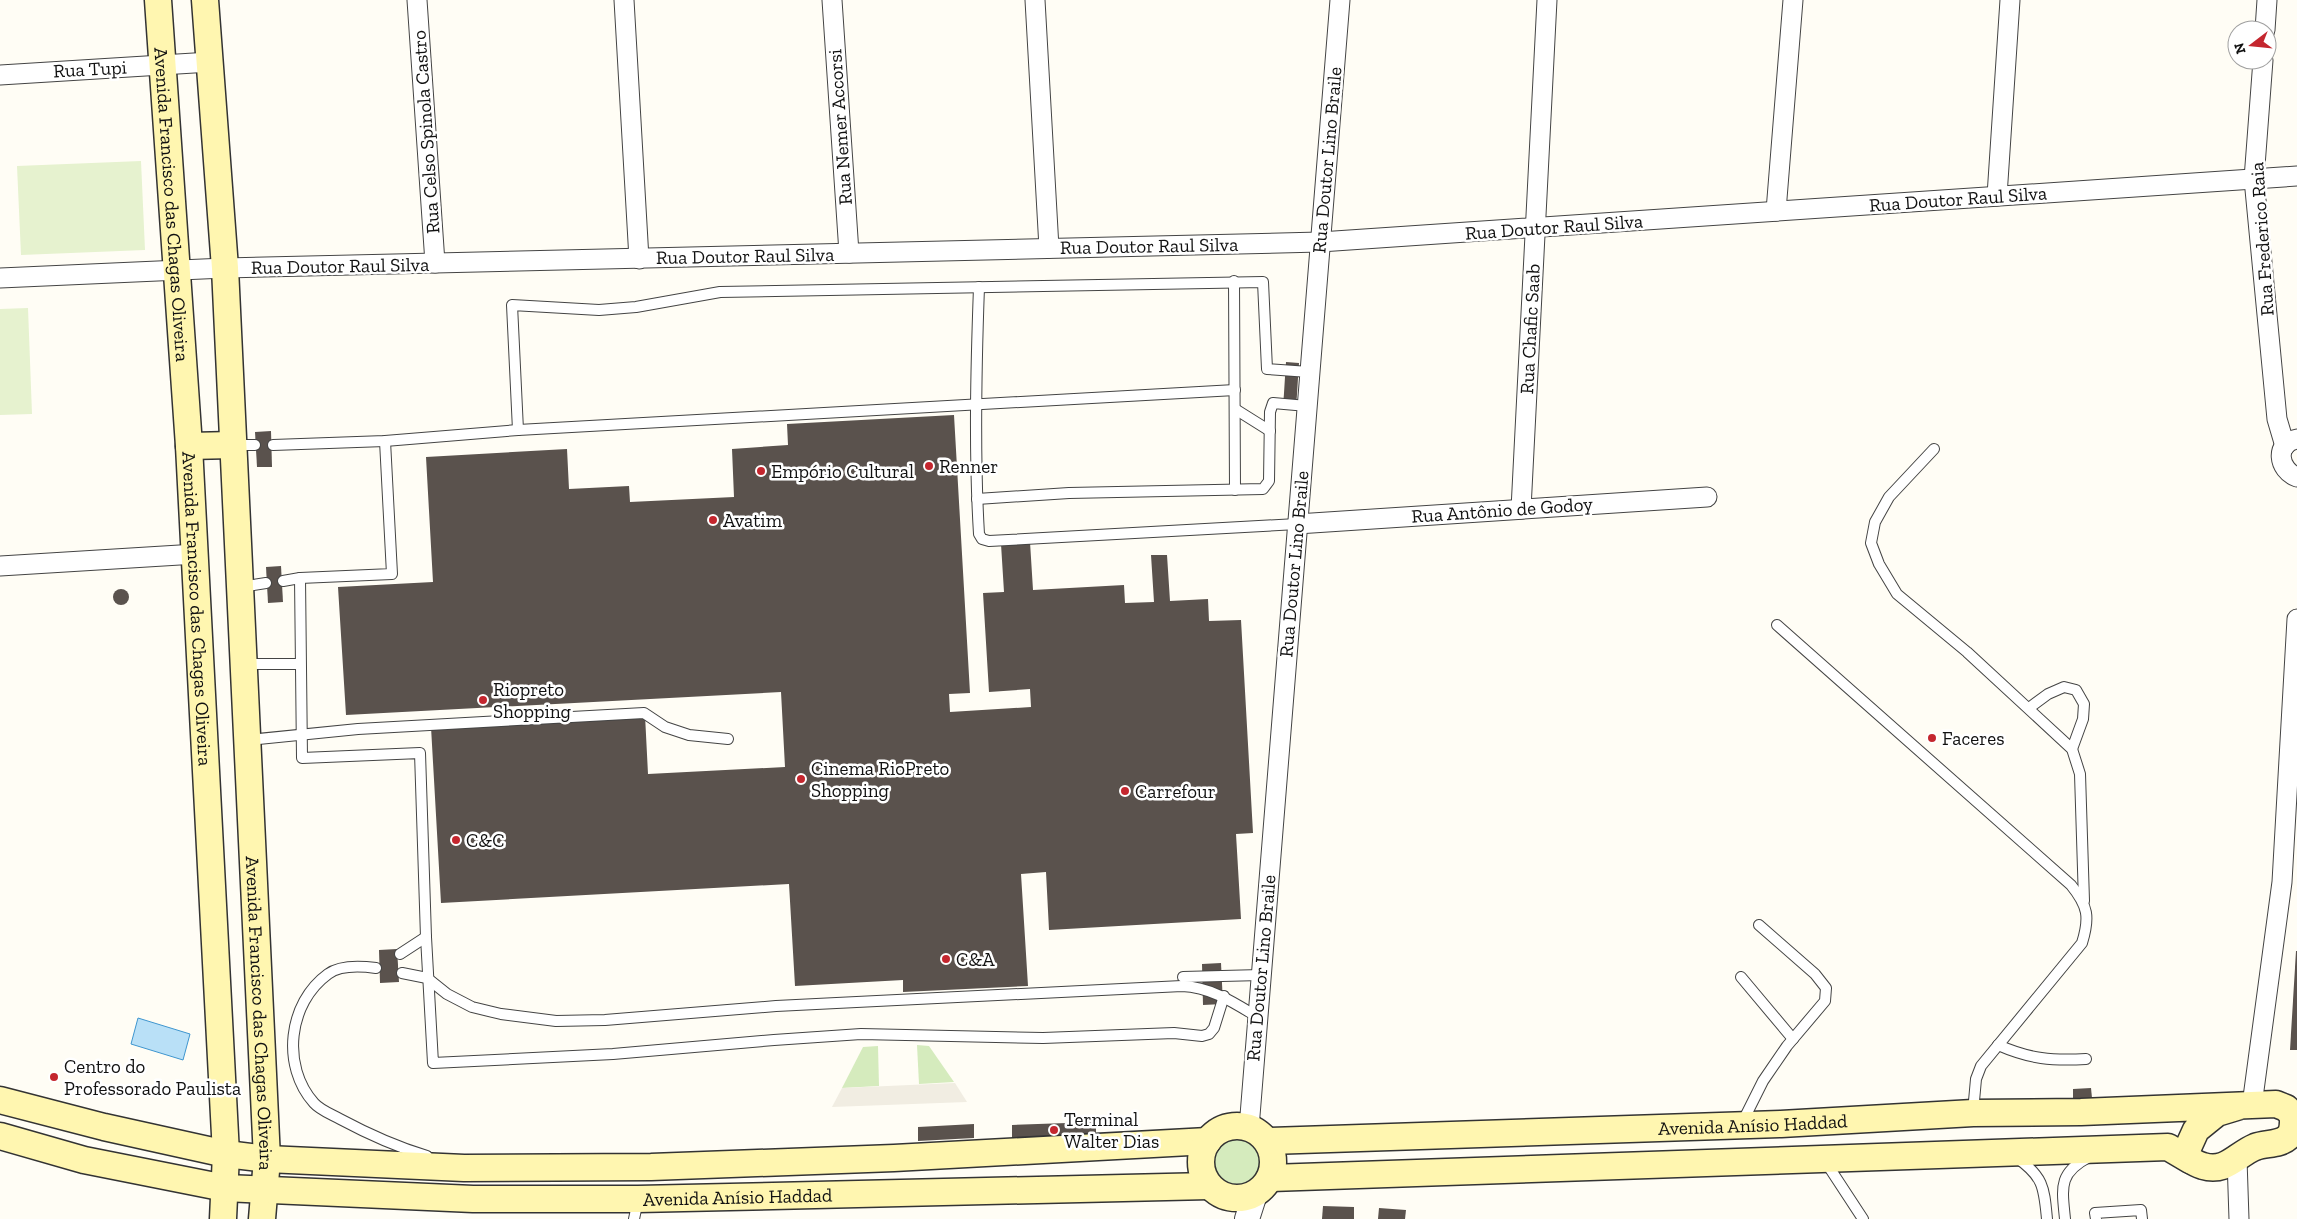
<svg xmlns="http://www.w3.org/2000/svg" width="2297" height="1219" viewBox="0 0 2297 1219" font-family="'Zilla Slab',serif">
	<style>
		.green { fill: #d5ebbd }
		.pitch { fill: #e6f2cf }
		.plaza { fill: #f1ede2 }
		.water { fill: #b9e0f7; stroke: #3f96cf }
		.building { fill: #5a524d }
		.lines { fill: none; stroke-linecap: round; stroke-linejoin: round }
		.service-casing { stroke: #444; stroke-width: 12 }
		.minor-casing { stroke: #444; stroke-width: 21 }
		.tertiary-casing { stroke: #444; stroke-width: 26 }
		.secondary-casing { stroke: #333; stroke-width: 29 }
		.service { stroke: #fff; stroke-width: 10 }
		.minor { stroke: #fff; stroke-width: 19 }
		.tertiary { stroke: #fff; stroke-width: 24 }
		.secondary { stroke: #fff6b0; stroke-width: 26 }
		.poi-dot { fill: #c4262e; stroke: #fff; stroke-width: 2 }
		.labels { text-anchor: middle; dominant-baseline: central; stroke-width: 5; stroke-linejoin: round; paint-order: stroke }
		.street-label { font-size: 19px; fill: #111; stroke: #fff }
		.poi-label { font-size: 19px; fill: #111; stroke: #fff; text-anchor: start }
	</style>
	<rect width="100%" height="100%" fill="#fffdf5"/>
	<g class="green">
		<polygon points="917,1045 929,1046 954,1082 919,1084"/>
		<polygon points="878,1046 879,1086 842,1088 863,1047"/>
		<circle cx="1238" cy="1162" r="29"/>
	</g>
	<g class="pitch">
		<polygon points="141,161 145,250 21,255 17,166"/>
		<polygon points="28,308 32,414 0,415 0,309"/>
	</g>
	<polygon class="plaza" points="955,1083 967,1102 832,1107 842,1088"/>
	<polygon class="water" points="138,1018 190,1034 183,1060 131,1044"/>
	<g class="building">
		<polygon points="1286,362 1299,363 1296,409 1283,408"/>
		<polygon points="954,415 970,693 949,694 950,712 1031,707 1030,689 989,692 983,593 1004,592 1001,544 1030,542 1033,590 1124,585 1125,603 1154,602 1151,555 1167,555 1170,601 1208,599 1209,621 1241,620 1253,833 1236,834 1241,919 1049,930 1046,872 1021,874 1028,986 903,992 903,980 795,986 789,884 441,903 431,727 645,715 648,774 785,767 781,692 346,715 338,587 433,582 426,457 567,449 569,489 629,486 630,502 734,497 732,449 788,445 787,424"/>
		<polygon points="271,431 272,467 257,467 255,432"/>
		<polygon points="281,566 283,602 268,603 266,567"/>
		<circle cx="121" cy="597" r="8"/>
		<polygon points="397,949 399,982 380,983 379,950"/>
		<polygon points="2296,951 2297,951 2297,1050 2290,1050"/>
		<polygon points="1221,963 1223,1004 1203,1005 1202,964"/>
		<polygon points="2091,1088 2092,1098 2073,1099 2073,1089"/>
		<polygon points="1096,1122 1096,1135 1012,1138 1012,1125"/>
		<polygon points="974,1124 974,1138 918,1141 918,1127"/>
		<polygon points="1323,1206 1354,1207 1354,1219 1322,1219"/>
		<polygon points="1379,1208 1406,1210 1405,1219 1378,1219"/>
	</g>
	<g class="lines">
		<g class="service-casing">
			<g id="service">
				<polyline points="1234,281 1235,490"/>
				<path d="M 979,287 C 976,369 974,452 979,534 L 982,539 L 989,541 L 1297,524"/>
				<polyline points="1235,409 1270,431"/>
				<polyline points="518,430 512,305 599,310 636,307 720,292 1263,282 1267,369 1309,372"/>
				<polyline points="233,445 255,445"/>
				<polyline points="273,445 385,441 518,430 1235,390"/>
				<polyline points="1934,449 1889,497 1875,522 1871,543 1879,564 1897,594 1967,652 2072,749 2080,774 2084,901"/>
				<polyline points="977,499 1069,493 1263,489 1269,481 1270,412 1273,403 1307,406"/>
				<polyline points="300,578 302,758 420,753 426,937 433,1063 613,1054 774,1040 861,1034 1043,1038 1174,1033 1202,1036 1209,1034 1214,1028 1224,996"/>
				<polyline points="283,581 300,578 392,574 385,441"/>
				<polyline points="241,587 266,583"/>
				<path d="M 1777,625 L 2071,885 C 2088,906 2090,917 2082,943 L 1981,1066 L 1976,1079 L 1973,1112"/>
				<polyline points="245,664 300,664"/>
				<polyline points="2029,708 2048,694 2064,687 2076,690 2084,704 2083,719 2072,749"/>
				<polyline points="248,740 358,729 644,713 665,727 689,735 728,739"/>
				<polyline points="400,954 426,937"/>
				<path d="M 376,968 C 361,966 340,965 328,974 C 288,1003 281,1066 314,1103 C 320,1110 331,1114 340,1119 C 368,1134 397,1147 427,1156"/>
				<path d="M 402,973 L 427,978 L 447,994 L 472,1007 L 501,1014 L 556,1021 L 605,1020 L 776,1006 L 1182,986 C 1210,987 1233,1002 1256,1016"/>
				<polyline points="1183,977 1261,975"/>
				<polyline points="1741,977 1793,1039"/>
				<path d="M 1998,1045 C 2030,1059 2052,1061 2086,1059"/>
				<polyline points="1742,1123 1763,1081 1787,1046 1825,1001 1826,988 1815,974 1759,925"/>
				<path d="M 2017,1158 C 2044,1177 2044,1188 2047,1219"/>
				<polyline points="1825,1161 1863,1219"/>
				<polyline points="634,1219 638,1200"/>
				<path d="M 2065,1219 C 2062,1188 2058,1173 2089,1157"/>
				<polyline points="2096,1219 2095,1213 2141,1210 2142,1219"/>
			</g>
		</g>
		<g class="minor-casing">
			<g id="minor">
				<polyline points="417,0 435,263"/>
				<polyline points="624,0 639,259"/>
				<polyline points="832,0 849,253"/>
				<polyline points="1035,0 1049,248"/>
				<polyline points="2265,30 2267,0"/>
				<polyline points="2263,60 2254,179 2277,419 2285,446"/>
				<polyline points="0,75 210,62"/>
				<polyline points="1997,196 2010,0"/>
				<polyline points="1776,211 1793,0"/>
				<polyline points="0,278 225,268 1320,242 2297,176"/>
				<path d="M 2297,439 C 2274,443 2278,470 2297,477"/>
				<polyline points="1521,509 1547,0"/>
				<polyline points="1297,524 1707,497"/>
				<polyline points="0,566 196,554"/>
				<polyline points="2252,1105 2282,882 2297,619"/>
				<polyline points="1249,1128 1340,0"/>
				<polyline points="2237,1159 2239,1219"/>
			</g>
		</g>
		<g class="tertiary-casing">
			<polyline id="tertiary" points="1247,1219 1255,1194"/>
		</g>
		<g class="secondary-casing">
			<g id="secondary">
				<path id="s1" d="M 158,0 L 189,446 L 226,1154 L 223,1219"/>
				<path id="s2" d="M 205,0 L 225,268 L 267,1159 L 262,1219"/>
				<polyline points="189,446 233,445"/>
				<polyline points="0,1100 104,1127 226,1154 267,1159 464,1168 651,1167 894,1158 1208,1141"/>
				<circle cx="1237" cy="1162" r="36"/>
				<path id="s3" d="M 0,1136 L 84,1160 L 225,1188 L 473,1199 L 638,1199 L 1209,1186"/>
				<path id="s4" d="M 1267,1141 L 1781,1124 L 1973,1113 L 2081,1112 L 2276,1104 L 2286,1108 L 2293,1115 C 2293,1122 2294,1131 2288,1137 C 2280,1145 2266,1143 2255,1147 C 2236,1155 2226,1173 2203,1166 C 2194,1163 2190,1161 2186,1152 L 2196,1130 L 2217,1113 L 2240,1106"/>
				<polyline points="1271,1178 2168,1147 2190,1160"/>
			</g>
		</g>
		<use href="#service" class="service"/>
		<use href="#minor" class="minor"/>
		<use href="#tertiary" class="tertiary"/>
		<use href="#secondary" class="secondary"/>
	</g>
	<g class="poi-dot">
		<circle cx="929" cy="466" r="5"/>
		<circle cx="761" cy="471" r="5"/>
		<circle cx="713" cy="520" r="5"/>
		<circle cx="483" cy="700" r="5"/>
		<circle cx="1932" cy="738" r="5"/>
		<circle cx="801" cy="779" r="5"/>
		<circle cx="1125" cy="791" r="5"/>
		<circle cx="456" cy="840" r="5"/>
		<circle cx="946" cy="959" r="5"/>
		<circle cx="54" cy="1077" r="5"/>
		<circle cx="1054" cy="1130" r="5"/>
	</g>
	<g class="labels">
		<g class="street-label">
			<text transform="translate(90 69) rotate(-3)">Rua Tupi</text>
			<text transform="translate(840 127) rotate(-94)">Rua Nemer Accorsi</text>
			<text transform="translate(426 132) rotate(-94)">Rua Celso Spinola Castro</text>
			<text transform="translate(1327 160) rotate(-85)">Rua Doutor Lino Braile</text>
			<text transform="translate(1958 199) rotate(-4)">Rua Doutor Raul Silva</text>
			<text stroke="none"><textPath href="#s1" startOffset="205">Avenida Francisco das Chagas Oliveira</textPath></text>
			<text transform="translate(1554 227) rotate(-4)">Rua Doutor Raul Silva</text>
			<text transform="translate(2262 239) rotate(-94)">Rua Frederico Raia</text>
			<text transform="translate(1149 246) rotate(-1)">Rua Doutor Raul Silva</text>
			<text transform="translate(745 256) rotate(-1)">Rua Doutor Raul Silva</text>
			<text transform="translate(340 266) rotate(-1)">Rua Doutor Raul Silva</text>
			<text transform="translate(1530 329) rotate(-87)">Rua Chafic Saab</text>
			<text transform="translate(1502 510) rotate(-4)">Rua Antônio de Godoy</text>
			<text transform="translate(1294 564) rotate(-85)">Rua Doutor Lino Braile</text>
			<text stroke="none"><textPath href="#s1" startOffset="610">Avenida Francisco das Chagas Oliveira</textPath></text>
			<text transform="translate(1261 968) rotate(-85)">Rua Doutor Lino Braile</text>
			<text stroke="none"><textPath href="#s2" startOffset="1015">Avenida Francisco das Chagas Oliveira</textPath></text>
			<text stroke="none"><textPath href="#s4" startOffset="486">Avenida Anísio Haddad</textPath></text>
			<text stroke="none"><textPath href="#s3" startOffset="744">Avenida Anísio Haddad</textPath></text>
		</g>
		<g class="poi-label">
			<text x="939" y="466">Renner</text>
			<text x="771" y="471">Empório Cultural</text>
			<text x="723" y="520">Avatim</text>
			<text x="493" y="689">Riopreto<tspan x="493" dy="22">Shopping</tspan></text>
			<text x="1942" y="738">Faceres</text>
			<text x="811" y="768">Cinema RioPreto<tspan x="811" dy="22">Shopping</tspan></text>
			<text x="1135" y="791">Carrefour</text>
			<text x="466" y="840">C&amp;C</text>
			<text x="956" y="959">C&amp;A</text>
			<text x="64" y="1066">Centro do<tspan x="64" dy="22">Professorado Paulista</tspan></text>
			<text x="1064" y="1119">Terminal<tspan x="1064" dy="22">Walter Dias</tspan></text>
		</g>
	</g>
	<g transform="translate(2252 45) rotate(254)"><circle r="24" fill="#ffffff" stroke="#a0a0a0"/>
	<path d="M0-4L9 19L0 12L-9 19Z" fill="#c4262e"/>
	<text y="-8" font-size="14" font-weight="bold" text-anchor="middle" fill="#111111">N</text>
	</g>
</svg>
